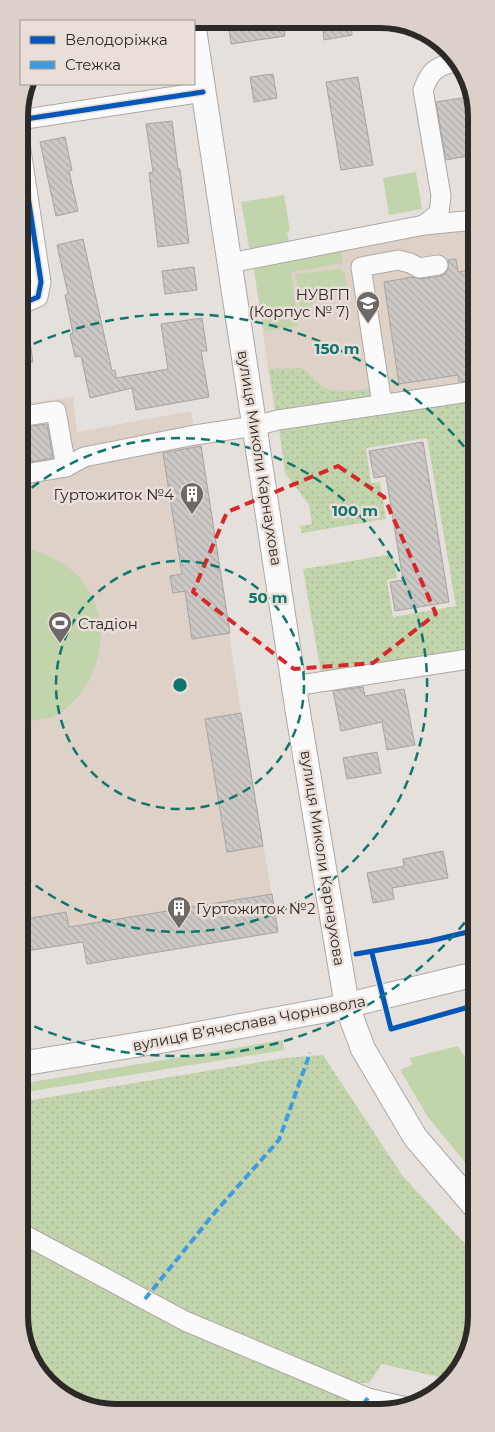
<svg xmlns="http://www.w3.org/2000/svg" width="495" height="1432" viewBox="0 0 495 1432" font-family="Montserrat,sans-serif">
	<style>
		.built { fill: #ddd1c8 }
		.green { fill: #c2d4ac }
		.park { fill: url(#park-dots) }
		.building { fill: url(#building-back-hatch); stroke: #a7a3a0 }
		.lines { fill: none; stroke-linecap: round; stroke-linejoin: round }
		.minor-casing { stroke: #ada8a6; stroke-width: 21 }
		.major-casing { stroke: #ada8a6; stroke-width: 26 }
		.minor { stroke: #fbfafa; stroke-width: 19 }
		.major { stroke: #fbfafa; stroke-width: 24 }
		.quiet { stroke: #3d9ce0; stroke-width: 4; stroke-dasharray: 8 4; stroke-linecap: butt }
		.cycleway-casing { stroke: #eadfd8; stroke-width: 8 }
		.cycleway { stroke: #0057b8; stroke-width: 5 }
		.marked { fill: none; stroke: #d62828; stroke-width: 4; stroke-dasharray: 10 6; stroke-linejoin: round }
		.ring { fill: none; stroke: #0f766e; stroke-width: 2.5; stroke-dasharray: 9 6 }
		.labels { text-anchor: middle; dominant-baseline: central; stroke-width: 5; stroke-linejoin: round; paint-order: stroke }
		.poi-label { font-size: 15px; fill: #2d2927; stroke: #eadfd8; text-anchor: end }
		.street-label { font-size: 15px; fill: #2d2927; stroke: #eadfd8 }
		.rim { fill: none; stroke: #2d2927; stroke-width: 6 }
		.centre { fill: #0f766e; stroke: #eadfd8; stroke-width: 2.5 }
		.ring-label { font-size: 15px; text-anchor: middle; font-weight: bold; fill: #0f766e; stroke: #eadfd8; stroke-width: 5; stroke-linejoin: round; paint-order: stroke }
	</style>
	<defs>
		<pattern id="park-dots" width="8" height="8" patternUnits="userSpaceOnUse" patternTransform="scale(1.25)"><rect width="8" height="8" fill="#c2d4ac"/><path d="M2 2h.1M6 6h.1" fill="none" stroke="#a7b694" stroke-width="1.8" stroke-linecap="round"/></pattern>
		<pattern id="building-back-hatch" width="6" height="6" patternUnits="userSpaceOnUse" patternTransform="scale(1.25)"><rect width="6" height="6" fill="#ccc8c5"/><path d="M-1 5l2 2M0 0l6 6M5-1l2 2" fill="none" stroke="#b0aca9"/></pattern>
	</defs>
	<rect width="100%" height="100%" fill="#e6e0dc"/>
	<g class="built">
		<polygon points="475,223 475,384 275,418 253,263"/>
		<polygon points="73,397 77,432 191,411 197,443 200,442 241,713 278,932 87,964 83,942 20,952 19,404"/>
	</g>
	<g class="green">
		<polygon points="416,172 422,209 389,215 383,178"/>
		<polygon points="284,195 290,231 287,232 290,245 250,252 241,202"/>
		<polygon points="340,246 343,263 291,272 298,326 265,331 263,326 253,263"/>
		<path d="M 341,269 L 341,271 L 345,272 L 347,287 C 318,293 317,296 302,320 L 296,274 Z"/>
		<path d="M 20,547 C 41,552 61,559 77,575 C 117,617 104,684 57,715 C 49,719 30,721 20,722 Z"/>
		<polygon points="283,1040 284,1050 20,1093 20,1084"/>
		<polygon points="458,1046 476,1075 476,1176 428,1117 400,1070 412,1065 410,1058"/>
	</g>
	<g class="park">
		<path d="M 302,368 C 309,372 313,379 319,384 C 336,397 355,390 373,388 L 369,397 L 365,400 L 276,412 L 269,369 Z"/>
		<polygon points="468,397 475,437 475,653 322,679 303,569 393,554 397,578 387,580 393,617 456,606 427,438 366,448 371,483 380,482 386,519 302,533 300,526 312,524 309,505 285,473 279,427"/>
		<polygon points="323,1055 402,1175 476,1256 476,1323 452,1380 382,1364 369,1383 341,1383 189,1318 21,1230 20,1102 284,1058"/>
		<polygon points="21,1237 339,1390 364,1411 96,1411 47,1385 21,1336"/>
	</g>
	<g class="building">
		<polygon points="228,20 283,20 285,36 231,44"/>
		<polygon points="322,20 351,20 352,35 324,40"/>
		<polygon points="273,74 277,98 254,102 250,77"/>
		<polygon points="358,77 373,165 341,170 326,82"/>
		<polygon points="474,96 474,155 446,160 436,102"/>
		<polygon points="172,121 178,169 180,169 189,243 158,247 149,173 153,172 146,124"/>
		<polygon points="65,137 72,170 69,171 78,211 56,216 40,142"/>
		<polygon points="83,239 112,371 115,370 116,378 168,369 161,324 202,318 207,351 201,351 209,397 136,410 132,388 90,398 81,356 75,357 70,334 73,333 65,295 68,294 57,245"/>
		<polygon points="456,259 458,272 475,269 475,380 459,382 458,375 399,384 384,282 413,277 421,279 440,276 445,274 448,269 448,260"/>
		<polygon points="194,267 197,290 165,294 162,271"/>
		<polygon points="27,321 33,362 19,364 19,322"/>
		<polygon points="47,424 53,458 19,464 19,428"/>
		<polygon points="423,442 449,602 395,611 390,582 403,580 386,476 374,478 369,451"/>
		<polygon points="201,446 230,633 192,639 185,591 173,593 170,576 182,574 163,453"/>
		<polygon points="363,687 365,696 404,689 415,745 387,750 382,722 341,731 333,691"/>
		<polygon points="241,713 263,846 227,852 205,719"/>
		<polygon points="377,752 381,773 347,779 343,758"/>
		<polygon points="443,851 448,878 392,888 394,899 373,903 367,873 404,866 403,859"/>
		<polygon points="272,894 278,932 87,964 83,942 20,952 20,920 66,912 69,927"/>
	</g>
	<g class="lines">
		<g class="minor-casing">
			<g id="minor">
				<polyline points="19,120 203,92"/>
				<polyline points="19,137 41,282 38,297 19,305"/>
				<polyline points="424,225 475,220"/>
				<path d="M 230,263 L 424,225 L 439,213 L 441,196 L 423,90 C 430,71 436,66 456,62"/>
				<polyline points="382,404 361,267 398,260 410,263 419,268 438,265"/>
				<polyline points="19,417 56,411 66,467"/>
				<polyline points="19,475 66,467 84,457 195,435 255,426 278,420 475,391"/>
				<polyline points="294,686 475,658"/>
				<polyline points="21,1233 185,1321 368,1398 406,1407"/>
			</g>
		</g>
		<g class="major-casing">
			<g id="major">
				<polyline points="194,29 298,713 347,1006 363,1049 415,1137 476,1208"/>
				<polyline points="20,1064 166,1040 332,1009 476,974"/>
			</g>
		</g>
		<use href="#minor" class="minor"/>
		<use href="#major" class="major"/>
		<g class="quiet">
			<polyline points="145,1299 216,1211 279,1140 310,1053"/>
			<polyline points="357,1411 368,1398"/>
		</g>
		<g class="cycleway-casing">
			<g id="cycleway">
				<polyline points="19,120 203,92"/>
				<polyline points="19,137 41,282 38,297 19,305"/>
				<polyline points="372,953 391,1029 476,1005"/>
				<polyline points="356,954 430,941 476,930"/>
			</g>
		</g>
		<use href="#cycleway" class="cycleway"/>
	</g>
	<path class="marked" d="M 338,466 L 384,497 L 436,614 L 373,663 L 294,669 L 193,592 L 227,512 Z"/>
	<g class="ring">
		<circle cx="180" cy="685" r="124"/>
		<path d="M20 497A247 247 0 1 1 21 874"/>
		<path d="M474 911A371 371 0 0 1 20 1020M20 350A371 371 0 0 1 474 459"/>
	</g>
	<defs>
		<g id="university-pin" transform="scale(1.25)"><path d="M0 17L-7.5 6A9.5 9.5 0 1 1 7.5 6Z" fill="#6e6966" stroke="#eadfd8"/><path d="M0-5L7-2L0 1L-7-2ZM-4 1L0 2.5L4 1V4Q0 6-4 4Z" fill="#fff"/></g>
		<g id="building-pin" transform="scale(1.25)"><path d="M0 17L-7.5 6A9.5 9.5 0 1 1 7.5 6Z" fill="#6e6966" stroke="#eadfd8"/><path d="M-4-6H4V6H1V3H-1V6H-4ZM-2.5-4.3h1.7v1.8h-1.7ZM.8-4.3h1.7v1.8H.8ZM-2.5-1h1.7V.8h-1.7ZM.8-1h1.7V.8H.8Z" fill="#fff"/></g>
		<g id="stadium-pin" transform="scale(1.25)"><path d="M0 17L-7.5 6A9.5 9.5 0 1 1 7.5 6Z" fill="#6e6966" stroke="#eadfd8"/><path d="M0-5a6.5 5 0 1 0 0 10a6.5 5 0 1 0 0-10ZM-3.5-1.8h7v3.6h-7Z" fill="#fff"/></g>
	</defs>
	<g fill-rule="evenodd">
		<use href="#university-pin" x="368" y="303"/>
		<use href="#building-pin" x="192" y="494"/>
		<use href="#stadium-pin" x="60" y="623"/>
		<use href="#building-pin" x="179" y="908"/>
	</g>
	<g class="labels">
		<g class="poi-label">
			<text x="350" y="294">НУВГП<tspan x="350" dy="17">(Корпус № 7)</tspan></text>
			<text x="174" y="494">Гуртожиток №4</text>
			<text x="78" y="623" text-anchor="start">Стадіон</text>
			<text x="196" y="908" text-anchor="start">Гуртожиток №2</text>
		</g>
		<g class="street-label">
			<text transform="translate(260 458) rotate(81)">вулиця Миколи Карнаухова</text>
			<text transform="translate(323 858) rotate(81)">вулиця Миколи Карнаухова</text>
			<text transform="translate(249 1023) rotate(-11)">вулиця Вʼячеслава Чорновола</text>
		</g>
	</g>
	<path d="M0 0H495V1432H0ZM116 28H380A88 88 0 0 1 468 116V1316A88 88 0 0 1 380 1404H116A88 88 0 0 1 28 1316V116A88 88 0 0 1 116 28Z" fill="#dbd0ca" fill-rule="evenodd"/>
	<path class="rim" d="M116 28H380A88 88 0 0 1 468 116V1316A88 88 0 0 1 380 1404H116A88 88 0 0 1 28 1316V116A88 88 0 0 1 116 28Z"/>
	<circle cx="180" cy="685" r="8" class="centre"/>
	<g class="ring-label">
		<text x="337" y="354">150 m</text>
		<text x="355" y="516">100 m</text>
		<text x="268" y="603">50 m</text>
	</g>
	<rect x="20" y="20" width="175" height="65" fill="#eadfd8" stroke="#9e9691"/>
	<rect x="30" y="36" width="25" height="8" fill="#0057b8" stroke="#9e9691"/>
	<text x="65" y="45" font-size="15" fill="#2d2927">Велодоріжка</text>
	<rect x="30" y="61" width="25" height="8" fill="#3d9ce0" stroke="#9e9691"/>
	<text x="65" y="70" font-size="15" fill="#2d2927">Стежка</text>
</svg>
